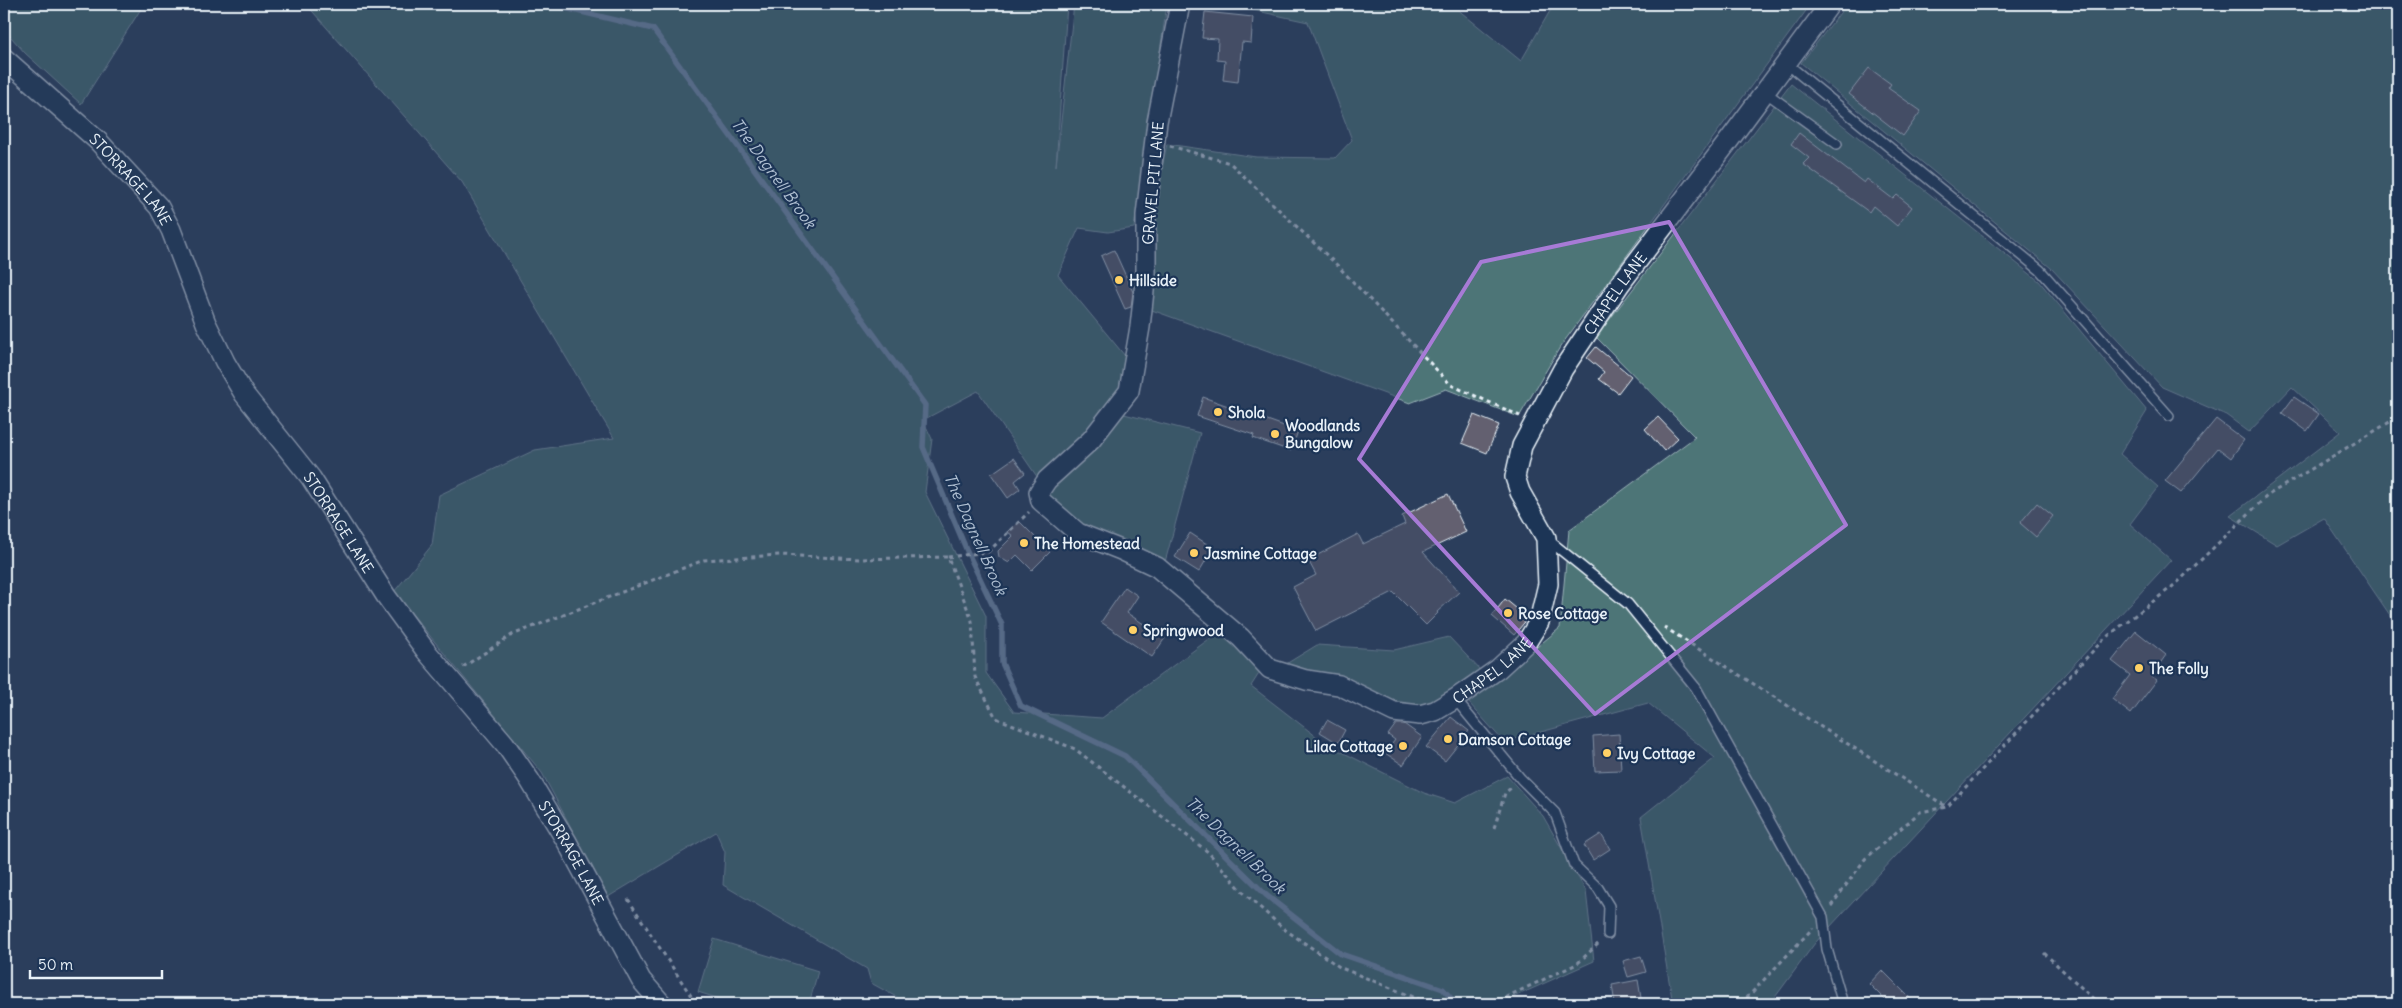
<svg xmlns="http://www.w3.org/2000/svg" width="2402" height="1008" viewBox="0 0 2402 1008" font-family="Delius,sans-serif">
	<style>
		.green { fill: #4d7477; stroke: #9ab2b8 }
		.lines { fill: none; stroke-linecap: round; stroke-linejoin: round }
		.stream { stroke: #899fb9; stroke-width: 5.5 }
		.building { fill: #646170; stroke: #e8f1f8 }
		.service-casing { stroke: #e8f1f8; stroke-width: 12 }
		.minor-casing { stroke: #e8f1f8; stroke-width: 22 }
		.path { stroke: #e8f1f8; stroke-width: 3; stroke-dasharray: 4 4; stroke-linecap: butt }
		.service { stroke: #1d3557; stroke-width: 9 }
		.minor { stroke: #1d3557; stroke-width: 19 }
		.marked { fill: none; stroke: #a77bd6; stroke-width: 4; stroke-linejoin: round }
		.poi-dot { fill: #ffd166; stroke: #1d3557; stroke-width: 2 }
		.labels { text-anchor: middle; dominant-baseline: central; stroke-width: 4.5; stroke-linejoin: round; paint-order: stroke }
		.street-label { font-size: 15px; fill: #e8f1f8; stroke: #1d3557 }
		.poi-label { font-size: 15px; font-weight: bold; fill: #e8f1f8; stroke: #1d3557; text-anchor: start }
		.water-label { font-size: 16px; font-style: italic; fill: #b1c1d3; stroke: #1d3557 }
	</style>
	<rect width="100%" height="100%" fill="#2b3e5c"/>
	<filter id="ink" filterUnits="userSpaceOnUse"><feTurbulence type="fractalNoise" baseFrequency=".02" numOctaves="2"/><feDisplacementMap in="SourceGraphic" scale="10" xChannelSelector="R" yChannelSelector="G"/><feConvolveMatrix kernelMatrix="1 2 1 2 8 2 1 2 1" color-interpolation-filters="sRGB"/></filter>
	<g filter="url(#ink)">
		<g class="green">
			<polygon points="4,4 144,4 81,104 25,53 4,29"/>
			<polygon points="306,4 1067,4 1056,166 1074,4 1167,4 1134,228 1108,232 1079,228 1058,275 1130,362 1123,385 1085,437 1038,478 978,391 923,420 932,439 925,492 986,616 986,673 1014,712 1102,718 1220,631 1260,672 1251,686 1326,744 1424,793 1455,803 1507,776 1543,816 1586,891 1594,961 1498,1004 909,1004 871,983 867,969 723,885 725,852 716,832 608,897 542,773 394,592 432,545 439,495 535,450 614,438 462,182"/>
			<polygon points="1225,4 1451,4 1521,61 1554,4 1811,4 1560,347 1519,417 1446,389 1410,403 1149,309 1155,200 1167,144 1256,157 1335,158 1352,140 1308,22"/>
			<polygon points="1847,4 2398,4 2398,627 2324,518 2277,545 2230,516 2340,432 2292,387 2249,432 2226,415 2162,387 2051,268 1801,63"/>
			<polygon points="1791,84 2039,281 2147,411 2120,454 2158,487 2130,524 2171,560 1815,943 1770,1004 1673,1004 1641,817 1715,758 1648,703 1504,742 1469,703 1560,628 1569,530 1695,437 1596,337"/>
			<polygon points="1124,414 1200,433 1165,562 1084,530 1064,515 1047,493 1117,418"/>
			<polygon points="1449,637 1482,672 1447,700 1406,709 1368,694 1326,673 1281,667 1317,645 1394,650"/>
			<polygon points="714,939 818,971 809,1004 735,1004 698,992"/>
		</g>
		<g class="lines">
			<polyline class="stream" points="548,4 653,29 925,405 923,447 967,551 1002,625 1002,663 1021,706 1125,756 1266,895 1341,954 1443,989 1456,1004"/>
		</g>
		<g class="building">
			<polygon points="1205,12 1253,17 1251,43 1242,42 1238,82 1223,80 1225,61 1217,60 1218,39 1202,38"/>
			<polygon points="1869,68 1891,84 1888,88 1921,111 1903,136 1849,94"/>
			<polygon points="1799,133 1864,183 1867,179 1893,199 1897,195 1912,207 1897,226 1873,206 1869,212 1803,164 1809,158 1791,144"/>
			<polygon points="1114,250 1133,292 1131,307 1125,309 1101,256"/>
			<polygon points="1596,347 1631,376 1618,393 1599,379 1604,372 1587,358"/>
			<polygon points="1203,397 1298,431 1291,451 1253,438 1254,435 1197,416"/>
			<polygon points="2294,397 2319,414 2307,431 2282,413"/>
			<polygon points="1474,415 1499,425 1487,453 1462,443"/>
			<polygon points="1658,417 1678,438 1664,451 1645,429"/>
			<polygon points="2216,419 2244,440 2231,458 2218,448 2181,493 2165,481"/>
			<polygon points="1014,458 1025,473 1015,481 1020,489 1008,498 991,474"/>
			<polygon points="1448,494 1466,532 1423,552 1459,592 1437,612 1438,613 1426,625 1393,592 1316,631 1293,587 1316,575 1308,560 1358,534 1363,544 1405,524 1402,516"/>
			<polygon points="2037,503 2053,516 2036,537 2020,523"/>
			<polygon points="1019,521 1050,552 1032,570 1017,555 1009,563 999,557 998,551 1013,536 1008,532"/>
			<polygon points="1190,533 1213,548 1199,572 1175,557"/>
			<polygon points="1125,587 1138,596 1127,613 1165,638 1152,657 1101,622"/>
			<polygon points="1505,599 1528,618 1514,635 1492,616"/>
			<polygon points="2136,631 2166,655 2151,676 2157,680 2131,714 2112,699 2130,675 2112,661"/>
			<polygon points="1451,717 1469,731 1445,761 1426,747"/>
			<polygon points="1327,720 1345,730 1338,743 1320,732"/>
			<polygon points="1396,724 1404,724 1422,737 1403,765 1385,753 1395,740 1388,735"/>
			<polygon points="1619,734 1621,770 1595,771 1593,736"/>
			<polygon points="1601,834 1610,849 1593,860 1584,845"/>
			<polygon points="1641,956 1646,972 1628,977 1623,961"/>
			<polygon points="1882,970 1916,1004 1889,1004 1869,984"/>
			<polygon points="1638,980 1642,1004 1615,1004 1612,985"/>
		</g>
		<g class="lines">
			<g class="service-casing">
				<g id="service">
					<polyline points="1786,63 2040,270 2169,416"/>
					<polyline points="1765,92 1837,144"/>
					<polyline points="1546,538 1628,604 1696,688 1823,917 1827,949 1843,1004"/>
					<polyline points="1455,699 1521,779 1555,813 1574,865 1598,888 1609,906 1608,934"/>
				</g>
			</g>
			<g class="minor-casing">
				<g id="minor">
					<path id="s1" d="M 1180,4 L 1157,122 L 1146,215 L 1146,273 L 1140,327 L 1129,391 L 1091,440 L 1047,480 L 1039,492 L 1041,501 L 1078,533 L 1121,550 L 1157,567 L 1241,638 L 1270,669 L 1306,680 L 1339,685 L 1394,712 L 1420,715 L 1435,711 L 1455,699 L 1498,669 L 1526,643 L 1539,622 L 1548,584 L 1546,538 L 1520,492 L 1515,477 L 1522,446 L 1563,369 L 1620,284 L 1730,139 L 1830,4"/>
					<path id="s2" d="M 4,58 L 98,141 L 159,207 L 171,230 L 206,323 L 225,362 L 244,394 L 311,478 L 386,596 L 426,651 L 505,744 L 529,779 L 567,842 L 641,980 L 662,1004"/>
				</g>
			</g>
			<g class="path">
				<polyline points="1170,146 1230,163 1337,265 1451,385 1520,416"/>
				<polyline points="948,557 988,552 1029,512"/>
				<polyline points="1664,627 1947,807"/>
				<polyline points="463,667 512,635 704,560 780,555 859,559 948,557 972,621 975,677 996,718 1075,749 1208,852 1244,893 1284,929 1341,968 1431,1004"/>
				<polyline points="1494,828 1505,793 1512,787"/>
				<polyline points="628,899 693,999 705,1004"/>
				<polyline points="1831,906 1865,859 1920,812 1947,807 2104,639 2177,583 2268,495 2398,417"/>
				<polyline points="2044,953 2099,1004"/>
				<polyline points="1491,1004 1577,964 1600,942"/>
				<polyline points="1741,1004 1813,928"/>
			</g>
			<use href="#service" class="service"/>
			<use href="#minor" class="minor"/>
		</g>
	</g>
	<path d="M0 0H2402V1008H0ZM 1669,222 L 1846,525 L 1595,714 L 1359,459 L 1481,262 Z" fill="#2b3e5c" fill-opacity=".55" fill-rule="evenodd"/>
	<path class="marked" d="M 1669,222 L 1846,525 L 1595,714 L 1359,459 L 1481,262 Z"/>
	<g class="poi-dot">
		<circle cx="1119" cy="280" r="5"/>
		<circle cx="1218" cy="412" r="5"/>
		<circle cx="1275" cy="434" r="5"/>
		<circle cx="1024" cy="543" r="5"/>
		<circle cx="1194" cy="553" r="5"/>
		<circle cx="1508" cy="613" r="5"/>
		<circle cx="1133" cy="630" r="5"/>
		<circle cx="2139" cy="668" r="5"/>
		<circle cx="1448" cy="739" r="5"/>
		<circle cx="1403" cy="746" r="5"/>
		<circle cx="1607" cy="753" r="5"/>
	</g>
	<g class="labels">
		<g class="street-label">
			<text stroke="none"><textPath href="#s2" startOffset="176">STORRAGE LANE</textPath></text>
			<text transform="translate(1153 183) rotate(-85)">GRAVEL PIT LANE</text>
			<text stroke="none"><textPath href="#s1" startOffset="1501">CHAPEL LANE</textPath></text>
			<text stroke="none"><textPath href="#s2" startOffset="581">STORRAGE LANE</textPath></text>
			<text stroke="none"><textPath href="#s1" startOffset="1068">CHAPEL LANE</textPath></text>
			<text stroke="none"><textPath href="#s2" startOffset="986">STORRAGE LANE</textPath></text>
		</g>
		<g class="poi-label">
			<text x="1129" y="280">Hillside</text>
			<text x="1228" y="412">Shola</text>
			<text x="1285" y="425">Woodlands<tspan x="1285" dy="17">Bungalow</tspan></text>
			<text x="1034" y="543">The Homestead</text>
			<text x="1204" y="553">Jasmine Cottage</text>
			<text x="1518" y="613">Rose Cottage</text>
			<text x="1143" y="630">Springwood</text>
			<text x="2149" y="668">The Folly</text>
			<text x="1458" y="739">Damson Cottage</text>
			<text x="1393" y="746" text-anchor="end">Lilac Cottage</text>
			<text x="1617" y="753">Ivy Cottage</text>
		</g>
		<g class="water-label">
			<text transform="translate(774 173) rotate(54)">The Dagnell Brook</text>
			<text transform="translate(976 534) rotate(66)">The Dagnell Brook</text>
			<text transform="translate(1236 845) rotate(44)">The Dagnell Brook</text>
		</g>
	</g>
	<rect width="2402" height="1008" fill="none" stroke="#1d3557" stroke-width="20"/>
	<rect x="10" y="10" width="2382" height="988" fill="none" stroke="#e8f1f8" stroke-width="2" filter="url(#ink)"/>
	<path d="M30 970v8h132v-8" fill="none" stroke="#e8f1f8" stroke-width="2.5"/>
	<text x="38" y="970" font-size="15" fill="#e8f1f8" stroke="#1d3557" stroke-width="4" paint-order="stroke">50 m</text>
</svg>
